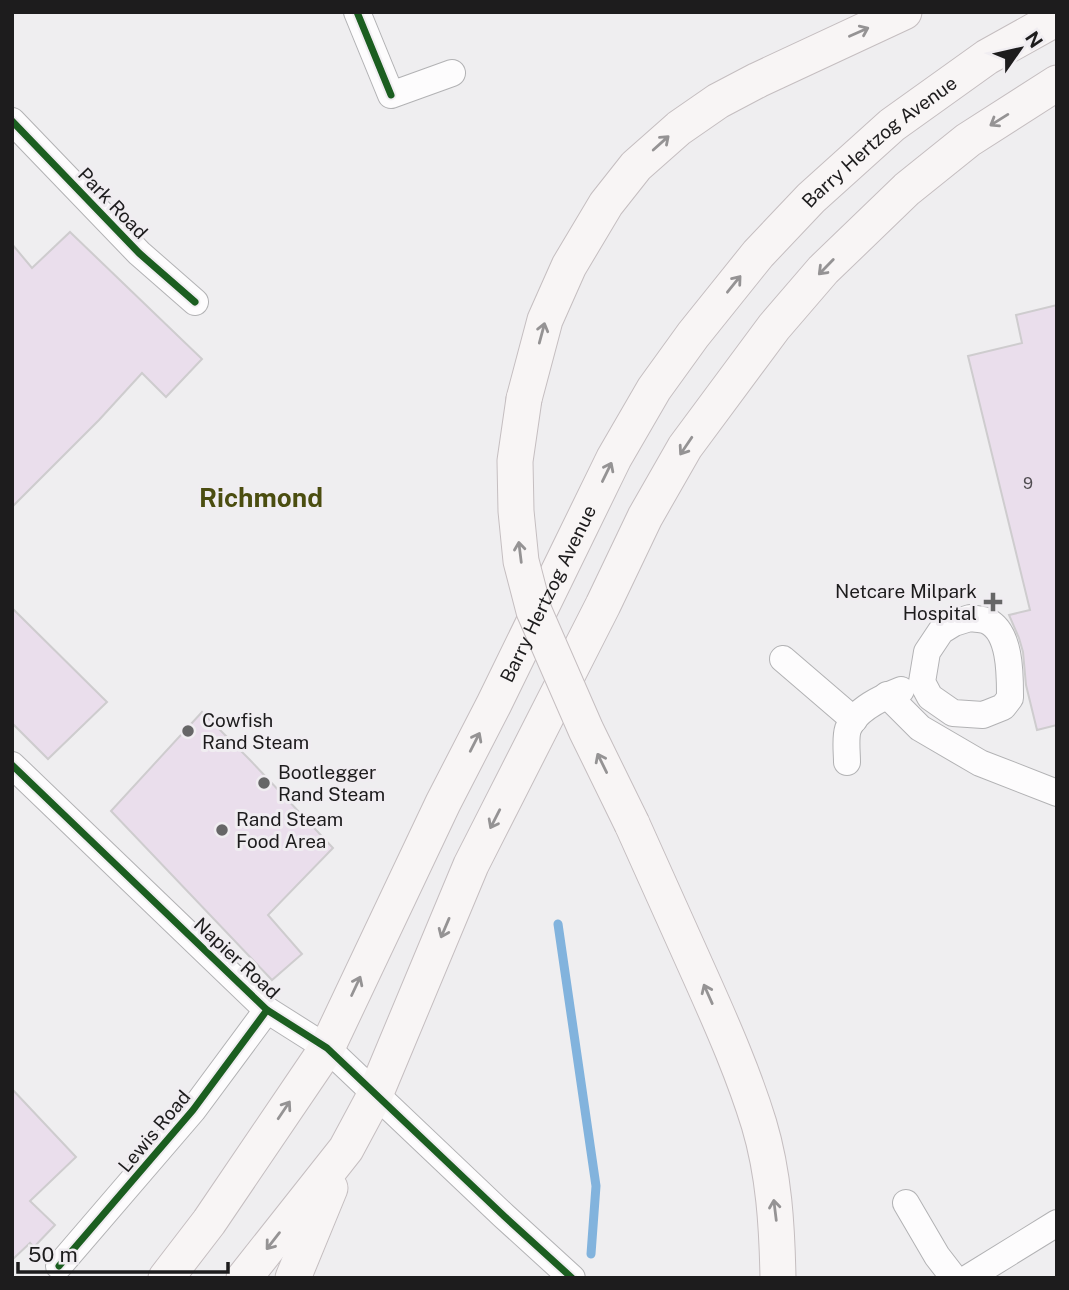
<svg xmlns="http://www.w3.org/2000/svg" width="1069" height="1290" viewBox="0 0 1069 1290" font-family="'Public Sans',sans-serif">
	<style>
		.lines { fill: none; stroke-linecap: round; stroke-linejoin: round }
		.stream { stroke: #82b3dd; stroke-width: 9 }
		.building { fill: #eadeec; stroke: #ceccce; stroke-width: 2 }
		.minor-casing { stroke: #b2b2b4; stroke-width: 28 }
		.major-casing { stroke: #c5bec0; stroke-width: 37 }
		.minor { stroke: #fdfcfd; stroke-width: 26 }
		.major { stroke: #f8f5f5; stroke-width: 35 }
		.major-bridge-casing { stroke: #c5bec0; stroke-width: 37; stroke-linecap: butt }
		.major-bridge { stroke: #f8f5f5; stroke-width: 35 }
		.cycleway-casing { stroke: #f0edf1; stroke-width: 11 }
		.cycleway { stroke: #1b5e20; stroke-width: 7 }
		.oneway { stroke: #959394 }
		.poi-dot { fill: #666667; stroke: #f0edf1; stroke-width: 2.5 }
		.labels { text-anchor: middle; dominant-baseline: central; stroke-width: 6; stroke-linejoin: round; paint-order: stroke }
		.number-label { font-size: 16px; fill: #504c51 }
		.street-label { font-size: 19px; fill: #1d1c1d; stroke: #f0edf1 }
		.poi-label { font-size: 19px; fill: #1d1c1d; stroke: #f0edf1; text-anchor: start }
		.district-label { font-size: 26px; font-weight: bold; fill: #4b4d10; stroke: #f0edf1 }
	</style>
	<rect width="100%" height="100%" fill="#efeef0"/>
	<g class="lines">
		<polyline class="stream" points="558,924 596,1186 591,1254"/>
	</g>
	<g class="building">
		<polygon points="70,232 202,359 166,397 142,373 99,420 12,507 12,244 32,268"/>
		<polygon points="1057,305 1057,725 1037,730 1026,685 1023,652 1019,638 1009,615 1030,610 968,356 1022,343 1016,315"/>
		<polygon points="12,608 107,702 48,759 12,723"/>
		<polygon points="202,712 250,760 333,848 268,915 302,954 272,980 111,811"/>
		<polygon points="12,1089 76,1157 30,1201 55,1225 34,1247 30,1243 12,1260"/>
	</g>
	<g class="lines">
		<g class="minor-casing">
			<g id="minor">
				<polyline points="357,12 391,95 452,73"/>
				<polyline points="12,121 139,253 195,302"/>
				<path d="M 970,618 C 975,619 983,619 987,621 C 1011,632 1010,676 1010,698 L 1003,707 L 983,715 L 953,713 L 930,697 L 922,682 L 927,652 L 941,631 L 954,623 Z"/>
				<polyline points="783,659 854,720"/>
				<polyline points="887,695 920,728 980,763 1057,793"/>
				<path d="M 847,762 C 847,752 845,738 848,729 C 856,709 883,697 901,690"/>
				<polyline points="12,765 267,1010 327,1048 504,1216 572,1278"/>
				<polyline points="906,1203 937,1256 954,1278"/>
				<polyline points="59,1266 193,1110 267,1010"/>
				<polyline points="968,1278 1057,1223"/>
			</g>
		</g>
		<g class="major-casing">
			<g id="major">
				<polyline points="524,399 545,320 569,266 606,204 636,166 679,128 718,101 758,80 904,12"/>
				<path d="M 632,824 C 655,876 679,928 702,980 C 723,1027 744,1075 759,1124 C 774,1174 777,1226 778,1278"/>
				<path id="s1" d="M 166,1278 L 209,1222 L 327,1048 L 443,803 L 494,704 L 614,458 L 654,389 L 693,335 L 758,254 L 811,198 L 892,125 L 987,57 L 1057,18"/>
				<polyline points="244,1278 346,1149 375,1095 471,865 603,605 645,517 685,447 774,327 823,270 907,189 968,140 1057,83"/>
				<polyline points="293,1278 330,1188"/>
			</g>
		</g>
		<use href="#minor" class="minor"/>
		<use href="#major" class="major"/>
		<g class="major-bridge-casing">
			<polyline id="major-bridge" points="524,399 515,461 516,511 521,561 534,611 586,730 632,824"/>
		</g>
		<use href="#major-bridge" class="major-bridge"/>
		<g class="cycleway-casing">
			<g id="cycleway">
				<polyline points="357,12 391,95"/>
				<polyline points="12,121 139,253 195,302"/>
				<polyline points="12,765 267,1010 327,1048 504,1216 572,1278"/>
				<polyline points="59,1266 193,1110 267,1010"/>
			</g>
		</g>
		<use href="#cycleway" class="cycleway"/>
	</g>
	<defs><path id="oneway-shaft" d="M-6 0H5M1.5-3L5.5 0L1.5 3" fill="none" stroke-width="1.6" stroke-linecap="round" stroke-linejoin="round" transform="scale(1.75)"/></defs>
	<g class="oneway">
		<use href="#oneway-shaft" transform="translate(859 32) rotate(-24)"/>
		<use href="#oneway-shaft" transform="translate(999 120) rotate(148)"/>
		<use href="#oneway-shaft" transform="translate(661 143) rotate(-42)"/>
		<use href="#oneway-shaft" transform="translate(826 267) rotate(134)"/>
		<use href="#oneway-shaft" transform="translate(734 284) rotate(-51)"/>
		<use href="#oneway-shaft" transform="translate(542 333) rotate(-75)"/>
		<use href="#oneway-shaft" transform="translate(686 446) rotate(124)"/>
		<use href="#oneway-shaft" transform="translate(607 472) rotate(-64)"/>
		<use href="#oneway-shaft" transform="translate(520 552) rotate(-97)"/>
		<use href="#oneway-shaft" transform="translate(475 742) rotate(-63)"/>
		<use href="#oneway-shaft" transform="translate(602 763) rotate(-116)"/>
		<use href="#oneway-shaft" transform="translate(495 819) rotate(117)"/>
		<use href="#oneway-shaft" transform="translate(445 928) rotate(113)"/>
		<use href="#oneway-shaft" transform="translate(356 986) rotate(-65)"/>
		<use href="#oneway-shaft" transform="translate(708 994) rotate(-114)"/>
		<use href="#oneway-shaft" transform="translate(284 1110) rotate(-56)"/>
		<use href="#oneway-shaft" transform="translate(775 1210) rotate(-97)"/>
		<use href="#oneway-shaft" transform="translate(273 1241) rotate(128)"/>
	</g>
	<g class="poi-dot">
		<path d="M989.5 591.5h7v7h7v7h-7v7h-7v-7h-7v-7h7z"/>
		<circle cx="188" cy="731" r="7"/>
		<circle cx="264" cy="783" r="7"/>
		<circle cx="222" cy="830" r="7"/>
	</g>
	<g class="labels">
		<g class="number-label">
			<text x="1028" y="483">9</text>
		</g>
		<g class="street-label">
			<text stroke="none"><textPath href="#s1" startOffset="1353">Barry Hertzog Avenue</textPath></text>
			<text transform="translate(113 203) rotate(46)">Park Road</text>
			<text stroke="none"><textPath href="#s1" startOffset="786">Barry Hertzog Avenue</textPath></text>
			<text transform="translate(237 958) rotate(43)">Napier Road</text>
			<text transform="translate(154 1131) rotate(-50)">Lewis Road</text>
		</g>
		<g class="poi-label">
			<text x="977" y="591" text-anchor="end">Netcare Milpark<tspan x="977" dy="22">Hospital</tspan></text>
			<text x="202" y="720">Cowfish<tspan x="202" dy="22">Rand Steam</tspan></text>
			<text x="278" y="772">Bootlegger<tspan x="278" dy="22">Rand Steam</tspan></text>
			<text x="236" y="819">Rand Steam<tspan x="236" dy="22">Food Area</tspan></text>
		</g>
		<g class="district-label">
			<text x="261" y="497">Richmond</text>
		</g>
	</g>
	<rect width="1069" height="1290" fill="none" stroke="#1d1c1d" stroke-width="28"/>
	<g transform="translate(1020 49) rotate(56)" stroke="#f0edf1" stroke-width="5" paint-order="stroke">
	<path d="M0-5L12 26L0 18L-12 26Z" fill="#1d1c1d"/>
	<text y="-10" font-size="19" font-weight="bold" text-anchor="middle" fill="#1d1c1d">N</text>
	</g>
	<path d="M18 1262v10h210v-10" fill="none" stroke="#1d1c1d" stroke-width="3.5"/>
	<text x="28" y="1262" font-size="21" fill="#1d1c1d" stroke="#f0edf1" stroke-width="5" paint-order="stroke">50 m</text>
</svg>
